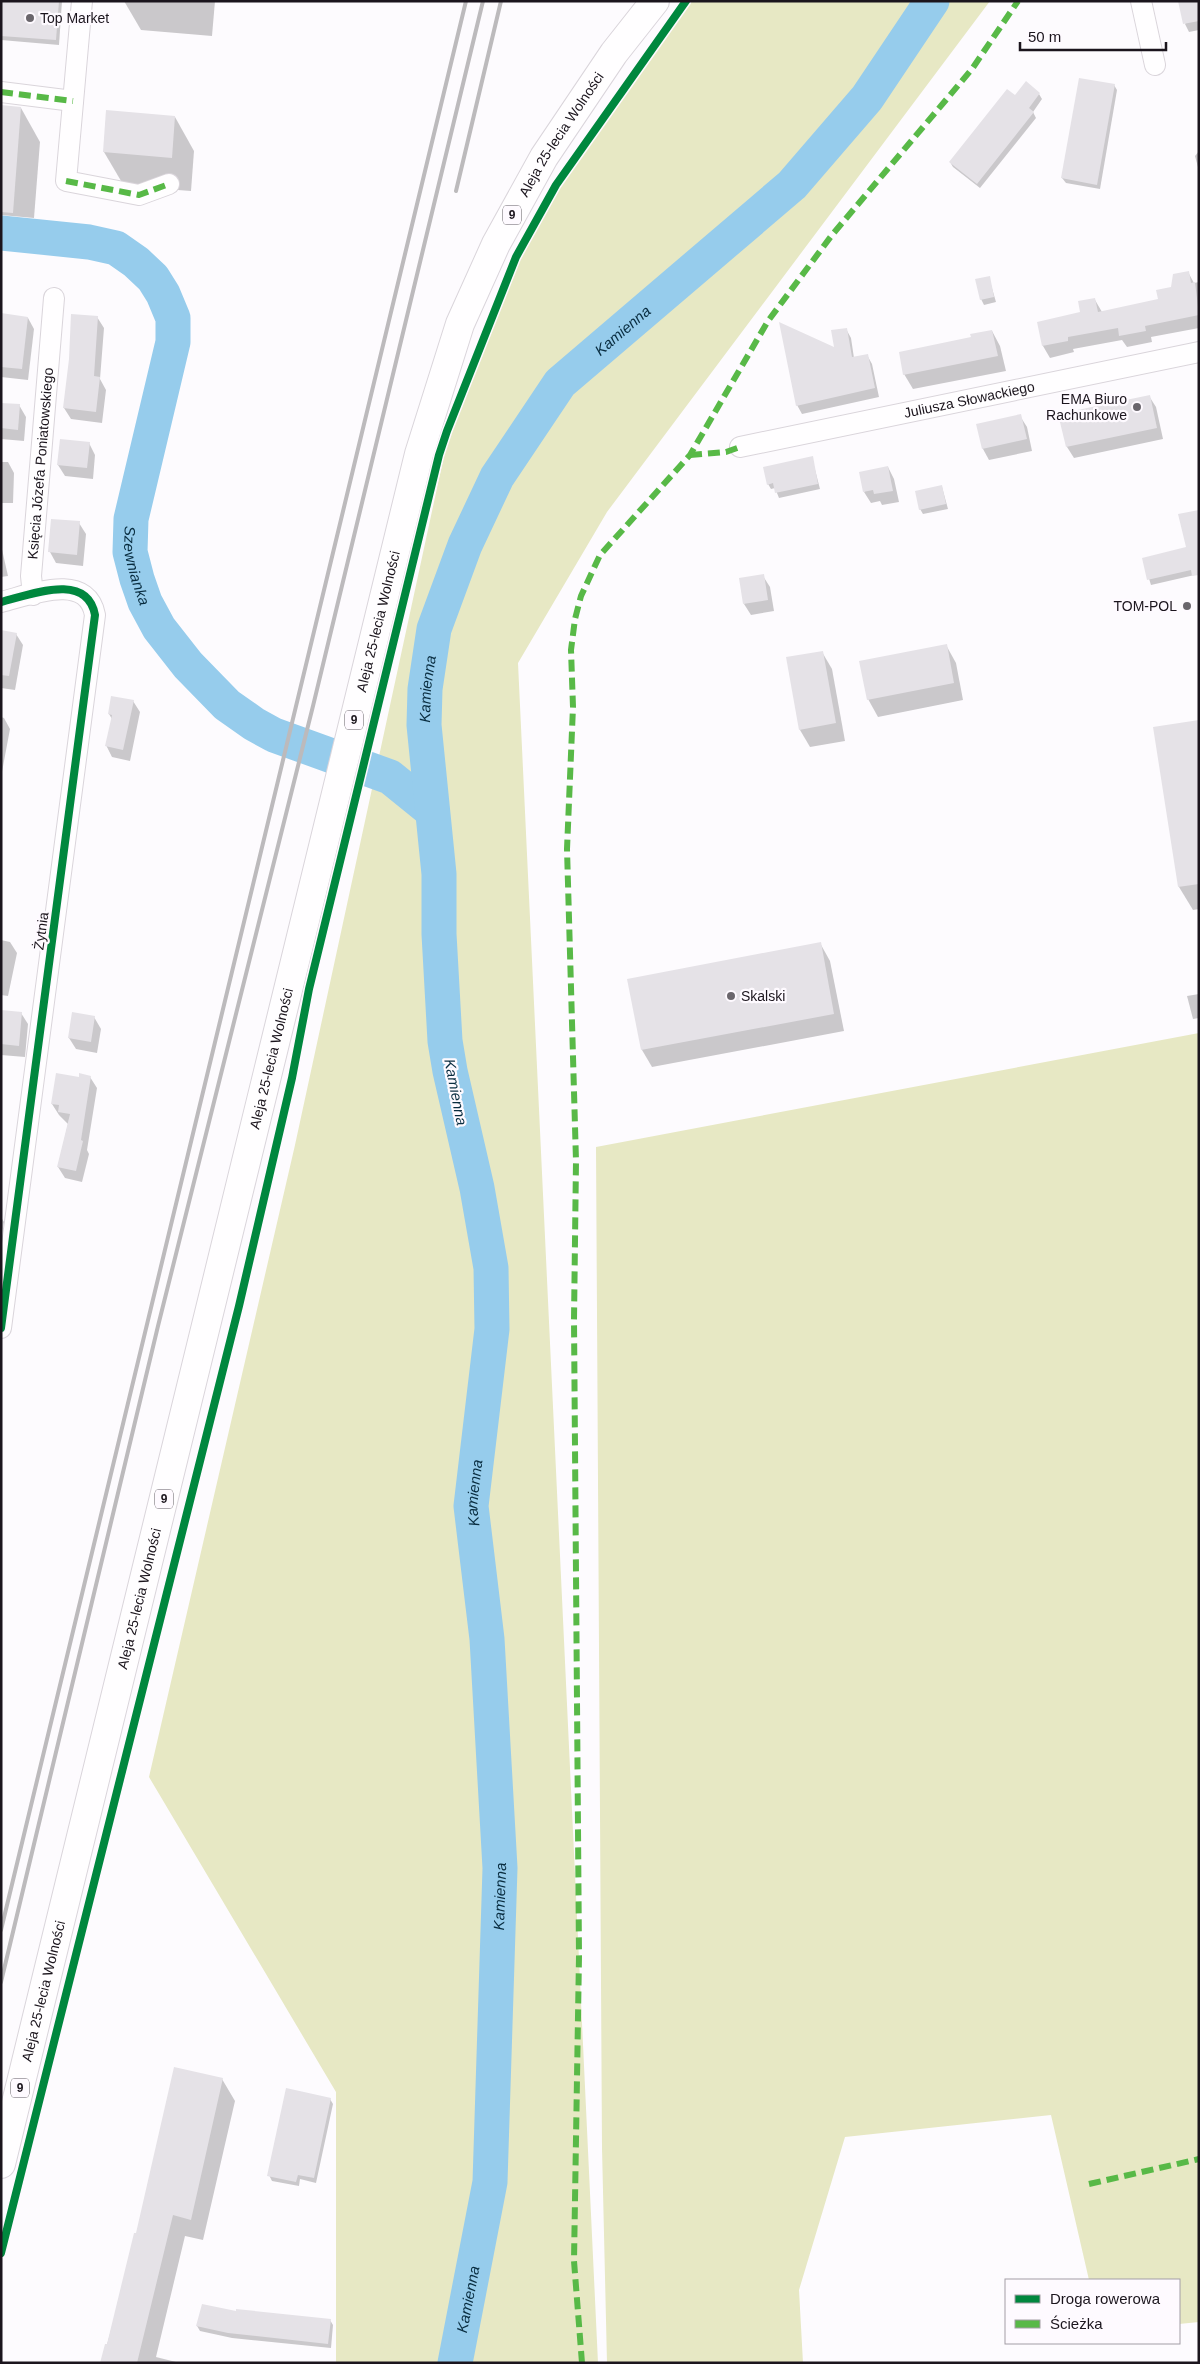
<svg xmlns="http://www.w3.org/2000/svg" width="1200" height="2364" viewBox="0 0 1200 2364" font-family="Helvetica,sans-serif">
	<style>
		.green { fill: #e7e8c4 }
		.shadow { fill: #0003 }
		.lines { fill: none; stroke-linecap: round; stroke-linejoin: round }
		.river { stroke: #96ccec; stroke-width: 35 }
		.building { fill: #e5e2e7 }
		.minor-casing { stroke: #dad5db; stroke-width: 22 }
		.primary-casing { stroke: #dad5db; stroke-width: 30 }
		.minor { stroke: #fffeff; stroke-width: 20 }
		.primary { stroke: #fffeff; stroke-width: 28 }
		.rail { stroke: #bcbabc; stroke-width: 4 }
		.quiet { stroke: #58b947; stroke-width: 6; stroke-dasharray: 12 6; stroke-linecap: butt }
		.cycleway-casing { stroke: #fefaff; stroke-width: 11 }
		.cycleway { stroke: #00873e; stroke-width: 8 }
		.poi-dot { fill: #6a666c; stroke: #fefaff; stroke-width: 2 }
		.labels { text-anchor: middle; dominant-baseline: central; stroke-width: 4.5; stroke-linejoin: round; paint-order: stroke }
		.shield { fill: #fefaff; stroke: #5f5a61; stroke-width: 1 }
		.shield-label { font-size: 12px; font-weight: bold; fill: #1b151d }
		.poi-label { font-size: 14px; fill: #1b151d; stroke: #fefaff; text-anchor: start }
		.street-label { font-size: 14px; fill: #1b151d; stroke: #fefaff }
		.water-label { font-size: 15px; font-style: italic; fill: #092d40; stroke: #fefaff }
	</style>
	<rect width="100%" height="100%" fill="#fdfbfe"/>
	<g class="green">
		<polygon points="686,1 990,1 607,512 518,663 598,2363 336,2363 336,2092 149,1777 295,1145 453,414 516,257 556,185"/>
		<polygon points="1199,1033 1199,2322 1179,2324 1179,2280 1089,2280 1051,2115 845,2137 799,2290 803,2363 607,2363 602,2148 596,1147"/>
	</g>
	<g class="shadow">
		<polygon points="1,1 62,1 59,45 1,40"/>
		<polygon points="124,1 215,1 212,36 141,30"/>
		<polygon points="1199,1 1199,30 1189,32 1185,24"/>
		<polygon points="1114,85 1117,90 1100,189 1066,183 1062,178"/>
		<polygon points="1039,94 1042,99 1033,112 1036,118 980,188 953,167 950,162 1015,97"/>
		<polygon points="1,106 21,108 40,142 34,218 1,215"/>
		<polygon points="175,117 194,151 191,191 124,186 104,152"/>
		<polygon points="1199,151 1199,171 1195,156"/>
		<polygon points="1188,272 1194,283 1199,282 1199,328 1151,337 1152,342 1127,347 1122,340 1073,349 1074,352 1050,358 1043,346 1038,323 1082,313 1095,300 1102,312 1159,300"/>
		<polygon points="989,278 996,302 984,305 981,299"/>
		<polygon points="1,315 28,318 34,329 28,380 1,377"/>
		<polygon points="97,317 104,328 100,379 106,390 102,423 71,419 64,408 70,359"/>
		<polygon points="846,329 851,338 854,358 867,355 872,364 879,397 802,414 797,405 836,349"/>
		<polygon points="992,331 1000,346 1006,371 913,389 904,374 972,338"/>
		<polygon points="1149,396 1156,407 1163,439 1074,458 1067,447 1060,415"/>
		<polygon points="1,404 19,405 26,417 24,441 1,439"/>
		<polygon points="1020,416 1027,427 1032,451 989,460 983,449 978,425"/>
		<polygon points="89,443 95,455 93,479 65,476 58,465"/>
		<polygon points="812,458 820,489 779,498 775,488 771,489 768,484"/>
		<polygon points="1,462 8,462 14,473 13,503 1,503"/>
		<polygon points="888,467 894,479 899,502 882,505 880,501 871,503 864,492"/>
		<polygon points="942,487 948,509 923,514 920,509"/>
		<polygon points="79,523 86,534 83,566 56,563 50,552"/>
		<polygon points="1,545 8,576 1,577"/>
		<polygon points="1187,548 1199,574 1151,585 1143,559"/>
		<polygon points="763,576 770,587 774,611 751,615 744,604"/>
		<polygon points="1,631 16,634 23,645 15,690 1,688"/>
		<polygon points="946,645 956,663 963,700 878,717 868,699"/>
		<polygon points="822,652 832,669 845,741 810,747 800,730"/>
		<polygon points="133,701 140,712 130,761 112,757 106,745 112,719 109,714"/>
		<polygon points="1,717 4,718 10,729 1,777"/>
		<polygon points="1199,721 1199,909 1193,910 1179,887 1155,728"/>
		<polygon points="1,940 10,942 17,953 8,996 1,995"/>
		<polygon points="820,943 830,961 844,1031 652,1067 642,1050 629,980"/>
		<polygon points="1199,994 1199,1018 1193,1019 1187,996"/>
		<polygon points="1,1011 21,1013 28,1024 25,1057 1,1055"/>
		<polygon points="94,1017 101,1029 97,1053 76,1049 69,1038"/>
		<polygon points="90,1077 97,1088 87,1150 89,1154 82,1182 65,1178 58,1167 68,1124 59,1115 52,1104 80,1078"/>
		<polygon points="1,1217 4,1222 1,1239"/>
		<polygon points="222,2079 235,2101 203,2240 185,2236 156,2357 180,2363 102,2363 137,2235"/>
		<polygon points="330,2099 333,2104 316,2183 300,2179 299,2186 272,2181 269,2175"/>
		<polygon points="237,2312 330,2320 333,2325 331,2348 232,2338 200,2331 197,2326"/>
	</g>
	<g class="lines">
		<g class="river">
			<path id="s1" d="M 1,233 L 89,242 L 116,248 L 136,262 L 153,278 L 163,294 L 173,318 L 173,342 L 131,519 L 130,552 L 137,579 L 145,602 L 159,628 L 188,665 L 227,705 L 254,724 L 274,735 L 390,777 L 432,811"/>
			<path id="s2" d="M 455,2363 L 490,2182 L 500,1868 L 487,1639 L 471,1506 L 492,1329 L 491,1268 L 477,1188 L 450,1071 L 445,1041 L 439,934 L 439,874 L 424,725 L 425,689 L 434,629 L 465,545 L 497,477 L 560,383 L 792,185 L 867,98 L 932,1"/>
		</g>
	</g>
	<g class="building">
		<polygon points="1,1 59,1 56,40 1,36"/>
		<polygon points="1178,1 1199,1 1199,21 1183,24"/>
		<polygon points="1079,78 1115,84 1097,185 1061,178"/>
		<polygon points="1026,81 1040,93 1029,108 1034,112 977,184 949,162 1007,89 1015,95"/>
		<polygon points="1,105 21,107 13,213 1,212"/>
		<polygon points="106,110 175,116 172,158 103,152"/>
		<polygon points="1189,271 1191,283 1195,282 1199,315 1145,326 1146,331 1119,336 1118,328 1068,337 1068,341 1042,346 1037,322 1080,312 1078,301 1095,298 1098,312 1158,299 1156,290 1171,287 1173,274"/>
		<polygon points="990,276 994,297 980,300 975,279"/>
		<polygon points="1,313 28,317 22,369 1,367"/>
		<polygon points="71,314 98,316 94,376 100,377 96,412 63,408 69,359"/>
		<polygon points="779,322 834,347 831,330 847,328 852,357 868,354 875,388 796,406"/>
		<polygon points="992,330 998,356 903,375 899,352 971,337 970,334"/>
		<polygon points="1150,395 1157,428 1066,447 1058,414"/>
		<polygon points="1,403 20,404 18,430 1,428"/>
		<polygon points="1021,414 1027,439 982,449 976,424"/>
		<polygon points="60,439 90,442 87,468 57,465"/>
		<polygon points="813,456 818,484 775,493 773,483 767,485 763,467"/>
		<polygon points="888,466 893,491 874,494 873,490 863,492 859,472"/>
		<polygon points="942,485 946,504 919,510 915,491"/>
		<polygon points="1199,510 1199,575 1192,576 1191,570 1147,580 1142,558 1186,547 1178,514"/>
		<polygon points="51,519 80,521 77,555 48,552"/>
		<polygon points="764,574 768,600 743,604 739,578"/>
		<polygon points="1,630 17,633 9,676 1,675"/>
		<polygon points="947,644 954,683 867,700 859,661"/>
		<polygon points="823,651 836,723 799,730 786,657"/>
		<polygon points="111,696 134,700 123,750 105,746 112,715 108,714"/>
		<polygon points="1199,720 1199,884 1178,887 1153,727"/>
		<polygon points="821,942 834,1014 641,1050 627,979"/>
		<polygon points="1,1010 22,1012 19,1046 1,1044"/>
		<polygon points="72,1012 95,1016 91,1042 68,1038"/>
		<polygon points="56,1073 79,1077 79,1073 91,1076 81,1140 83,1141 76,1171 57,1167 70,1114 58,1112 59,1105 51,1104"/>
		<polygon points="174,2067 223,2078 191,2220 173,2215 137,2363 100,2363 105,2344 107,2344 134,2233 136,2233"/>
		<polygon points="286,2088 331,2098 314,2178 298,2175 296,2182 267,2176"/>
		<polygon points="202,2304 236,2311 236,2309 331,2319 328,2344 228,2333 196,2326"/>
	</g>
	<g class="lines">
		<g class="minor-casing">
			<g id="minor">
				<polyline points="82,1 66,181 139,195 169,184"/>
				<polyline points="1141,1 1155,65"/>
				<polyline points="1,92 73,101"/>
				<path id="s3" d="M 740,447 L 1199,352"/>
				<path id="s4" d="M 33,595 L 31,576 L 54,298"/>
				<path d="M 1,602 C 30,595 87,571 95,615 L 1,1328"/>
			</g>
		</g>
		<g class="primary-casing">
			<g id="primary">
				<path id="s5" d="M 1,2164 L 419,454 L 460,324 L 496,244 L 544,157 L 614,53 L 655,1"/>
			</g>
		</g>
		<use href="#minor" class="minor"/>
		<use href="#primary" class="primary"/>
		<g class="rail">
			<polyline points="456,191 501,1"/>
			<polyline points="1,1930 466,1"/>
			<polyline points="1,1982 158,1326 313,706 483,1"/>
		</g>
		<g class="quiet">
			<polyline points="1,92 73,101"/>
			<polyline points="66,181 139,195 169,184"/>
			<polyline points="690,455 726,452 740,447"/>
			<polyline points="1089,2184 1199,2159"/>
			<polyline points="582,2363 574,2261 579,1956 574,1320 576,1161 567,849 573,707 571,650 575,619 581,596 600,555 690,455 768,321 832,235 972,69 1018,1"/>
		</g>
		<g class="cycleway-casing">
			<g id="cycleway">
				<path d="M 1,602 C 30,595 87,571 95,615 L 1,1328"/>
				<polyline points="1,2253 239,1306 292,1078 309,989 439,455 447,431 516,257 556,185 686,1"/>
			</g>
		</g>
		<use href="#cycleway" class="cycleway"/>
	</g>
	<g class="poi-dot">
		<circle cx="30" cy="18" r="5"/>
		<circle cx="1137" cy="407" r="5"/>
		<circle cx="1187" cy="606" r="5"/>
		<circle cx="731" cy="996" r="5"/>
	</g>
	<g class="labels">
		<g class="shield">
			<rect x="503" y="205.5" width="18" height="19" rx="4"/>
			<rect x="345" y="710.5" width="18" height="19" rx="4"/>
			<rect x="155" y="1489.5" width="18" height="19" rx="4"/>
			<rect x="11" y="2078.5" width="18" height="19" rx="4"/>
		</g>
		<g class="shield-label">
			<text x="512" y="215">9</text>
			<text x="354" y="720">9</text>
			<text x="164" y="1499">9</text>
			<text x="20" y="2088">9</text>
		</g>
		<g class="poi-label">
			<text x="40" y="18">Top Market</text>
			<text x="1127" y="399" text-anchor="end">EMA Biuro<tspan x="1127" dy="16">Rachunkowe</tspan></text>
			<text x="1177" y="606" text-anchor="end">TOM-POL</text>
			<text x="741" y="996">Skalski</text>
		</g>
		<g class="street-label">
			<text stroke="none"><textPath href="#s5" startOffset="2112">Aleja 25-lecia Wolności</textPath></text>
			<text stroke="none"><textPath href="#s3" startOffset="234">Juliusza Słowackiego</textPath></text>
			<text stroke="none"><textPath href="#s4" startOffset="132">Księcia Józefa Poniatowskiego</textPath></text>
			<text stroke="none"><textPath href="#s5" startOffset="1588">Aleja 25-lecia Wolności</textPath></text>
			<text transform="translate(41 931) rotate(-82)">Żytnia</text>
			<text stroke="none"><textPath href="#s5" startOffset="1138">Aleja 25-lecia Wolności</textPath></text>
			<text stroke="none"><textPath href="#s5" startOffset="582">Aleja 25-lecia Wolności</textPath></text>
			<text stroke="none"><textPath href="#s5" startOffset="178">Aleja 25-lecia Wolności</textPath></text>
		</g>
		<g class="water-label">
			<text stroke="none"><textPath href="#s2" startOffset="2106">Kamienna</textPath></text>
			<text stroke="none"><textPath href="#s1" startOffset="462">Szewnianka</textPath></text>
			<text stroke="none"><textPath href="#s2" startOffset="1686">Kamienna</textPath></text>
			<text transform="translate(456 1092) rotate(79)">Kamienna</text>
			<text stroke="none"><textPath href="#s2" startOffset="875">Kamienna</textPath></text>
			<text stroke="none"><textPath href="#s2" startOffset="470">Kamienna</textPath></text>
			<text stroke="none"><textPath href="#s2" startOffset="65">Kamienna</textPath></text>
		</g>
	</g>
	<rect width="1200" height="2364" fill="none" stroke="#1b151d" stroke-width="5"/>
	<rect x="1005" y="2279" width="175" height="65" fill="#fefaff" stroke="#a39ea5"/>
	<rect x="1015" y="2295" width="25" height="8" fill="#00873e" stroke="#a39ea5"/>
	<text x="1050" y="2304" font-size="15" fill="#1b151d">Droga rowerowa</text>
	<rect x="1015" y="2320" width="25" height="8" fill="#58b947" stroke="#a39ea5"/>
	<text x="1050" y="2329" font-size="15" fill="#1b151d">Ścieżka</text>
	<path d="M1020 42v8h146v-8" fill="none" stroke="#1b151d" stroke-width="2.5"/>
	<text x="1028" y="42" font-size="15" fill="#1b151d" stroke="#fefaff" stroke-width="4" paint-order="stroke">50 m</text>
</svg>
